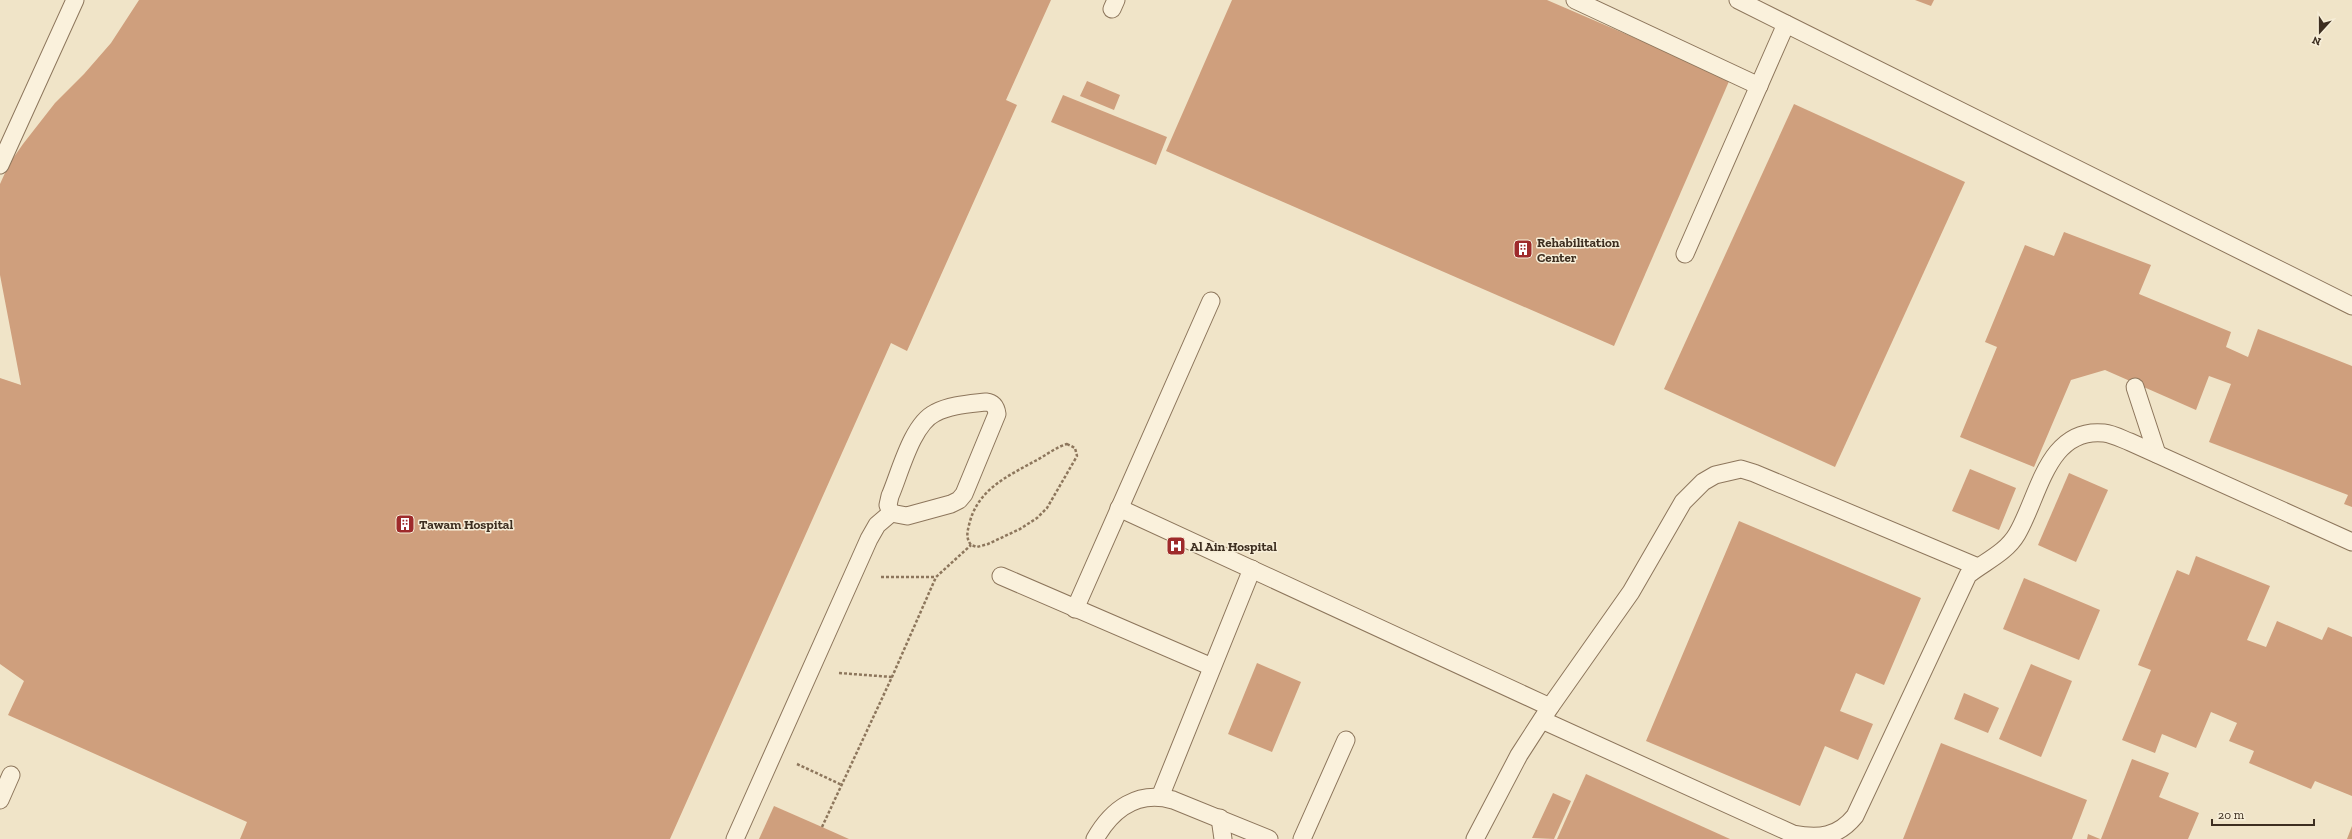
<svg xmlns="http://www.w3.org/2000/svg" width="2352" height="839" viewBox="0 0 2352 839" font-family="'Zilla Slab',serif">
	<style>
		.building { fill: #cf9f7d }
		.lines { fill: none; stroke-linecap: round; stroke-linejoin: round }
		.service-casing { stroke: #8d765c; stroke-width: 19 }
		.path { stroke: #8d765c; stroke-width: 2.5; stroke-dasharray: 3 2; stroke-linecap: butt }
		.service { stroke: #faf1dc; stroke-width: 17 }
		.labels { text-anchor: middle; dominant-baseline: central; stroke-width: 3; stroke-linejoin: round; paint-order: stroke }
		.poi-label { font-size: 13px; font-weight: bold; fill: #3d2e20; stroke: #f7eed8; text-anchor: start }
	</style>
	<rect width="100%" height="100%" fill="#f0e4c8"/>
	<g class="building">
		<polygon points="139,0 1051,0 1006,100 1017,105 907,351 891,343 670,839 240,839 247,822 8,715 24,681 0,664 0,378 21,385 0,275 0,184 9,164 23,144 55,103 84,74 111,43"/>
		<polygon points="1232,0 1547,0 1730,79 1614,346 1166,151"/>
		<polygon points="1915,0 1934,0 1931,6"/>
		<polygon points="1087,81 1120,95 1114,110 1080,96"/>
		<polygon points="1063,95 1167,137 1156,165 1051,122"/>
		<polygon points="1794,104 1965,182 1835,467 1664,389"/>
		<polygon points="2064,232 2151,265 2139,294 2231,332 2226,347 2248,357 2258,329 2352,366 2352,507 2344,504 2348,495 2209,442 2231,384 2209,376 2196,410 2105,370 2071,380 2034,467 1960,437 1997,347 1985,342 2025,245 2054,256"/>
		<polygon points="1970,469 2016,488 1999,530 1952,511"/>
		<polygon points="2069,473 2108,490 2076,562 2038,545"/>
		<polygon points="1739,521 1921,598 1884,685 1856,673 1840,711 1873,724 1858,760 1825,746 1800,806 1646,741"/>
		<polygon points="2196,556 2270,586 2247,640 2266,647 2277,621 2322,640 2328,627 2352,637 2352,796 2315,781 2311,789 2249,763 2254,751 2229,741 2237,723 2211,712 2196,748 2162,734 2155,753 2122,740 2151,670 2138,665 2177,570 2189,575"/>
		<polygon points="2024,578 2100,610 2079,660 2003,629"/>
		<polygon points="1257,663 1301,682 1272,752 1228,734"/>
		<polygon points="2031,664 2072,681 2041,757 1999,739"/>
		<polygon points="1964,693 1999,708 1988,733 1954,719"/>
		<polygon points="1941,743 2087,800 2072,839 1903,839"/>
		<polygon points="2132,759 2169,773 2159,797 2199,813 2188,839 2101,839"/>
		<polygon points="1586,774 1730,839 1557,839"/>
		<polygon points="1553,793 1571,801 1554,839 1532,838"/>
		<polygon points="774,806 822,827 849,839 759,839"/>
		<polygon points="2352,826 2352,839 2347,839"/>
		<polygon points="2088,834 2100,839 2087,839"/>
	</g>
	<g class="lines">
		<g class="service-casing">
			<g id="service">
				<polyline points="1575,0 1759,86"/>
				<polyline points="1738,0 2352,306"/>
				<polyline points="1112,9 1116,0"/>
				<polyline points="0,165 75,0"/>
				<polyline points="1685,254 1786,24"/>
				<polyline points="2135,387 2157,454"/>
				<path d="M 986,402 C 994,403 996,407 997,414 L 964,494 L 959,500 L 951,504 L 907,516 L 891,513 L 888,505 L 890,496 C 900,473 912,424 935,413 C 950,405 969,404 986,402 Z"/>
				<polyline points="1119,508 1550,707"/>
				<polyline points="1001,576 1212,667"/>
				<polyline points="1075,609 1211,301"/>
				<path d="M 1542,720 L 1793,834 C 1819,839 1838,837 1855,816 L 1968,575 C 1984,562 2006,553 2017,534 C 2039,497 2047,427 2104,433 C 2113,434 2122,439 2130,442 L 2352,542"/>
				<polyline points="1160,797 1252,569"/>
				<polyline points="0,800 11,775"/>
				<polyline points="1220,818 1223,839"/>
				<polyline points="735,839 869,539 877,525 891,513"/>
				<path d="M 1095,839 C 1112,809 1138,790 1173,800 L 1269,839"/>
				<polyline points="1302,839 1346,740"/>
				<polyline points="1475,839 1519,755 1550,707 1631,592 1683,502 1703,482 1715,475 1741,469 1754,473 1978,567"/>
			</g>
		</g>
		<g class="path">
			<path d="M 1067,444 L 1075,448 L 1077,456 L 1047,508 L 1037,518 L 1020,529 L 988,544 L 977,547 L 971,545 C 966,538 967,533 969,525 C 977,490 1006,477 1035,461 C 1045,456 1056,447 1067,444 Z"/>
			<polyline points="881,577 936,577"/>
			<polyline points="839,673 892,677"/>
			<polyline points="797,764 842,785"/>
			<polyline points="822,827 892,677 936,577 971,545"/>
		</g>
		<use href="#service" class="service"/>
	</g>
	<defs>
		<g id="building-square" transform="scale(1)"><rect x="-9" y="-9" width="18" height="18" rx="4" fill="#9e2a2b" stroke="#f7eed8"/><path d="M-4-6H4V6H1V3H-1V6H-4ZM-2.5-4.3h1.7v1.8h-1.7ZM.8-4.3h1.7v1.8H.8ZM-2.5-1h1.7V.8h-1.7ZM.8-1h1.7V.8H.8Z" fill="#fff"/></g>
		<g id="hospital-square" transform="scale(1)"><rect x="-9" y="-9" width="18" height="18" rx="4" fill="#9e2a2b" stroke="#f7eed8"/><path d="M-5-5h3v3.5h4V-5h3V5h-3V1.5h-4V5h-3Z" fill="#fff"/></g>
	</defs>
	<g fill-rule="evenodd">
		<use href="#building-square" x="1523" y="249"/>
		<use href="#building-square" x="405" y="524"/>
		<use href="#hospital-square" x="1176" y="546"/>
	</g>
	<g class="labels">
		<g class="poi-label">
			<text x="1537" y="242">Rehabilitation<tspan x="1537" dy="15">Center</tspan></text>
			<text x="419" y="524">Tawam Hospital</text>
			<text x="1190" y="546">Al Ain Hospital</text>
		</g>
	</g>
	<g transform="translate(2320 32) rotate(201)" stroke="#f7eed8" stroke-width="3" paint-order="stroke">
	<path d="M0-3L7 15L0 10L-7 15Z" fill="#3d2e20"/>
	<text y="-6" font-size="11" font-weight="bold" text-anchor="middle" fill="#3d2e20">N</text>
	</g>
	<path d="M2212 819v6h102v-6" fill="none" stroke="#3d2e20" stroke-width="2"/>
	<text x="2218" y="819" font-size="12" fill="#3d2e20" stroke="#f7eed8" stroke-width="3" paint-order="stroke">20 m</text>
</svg>
